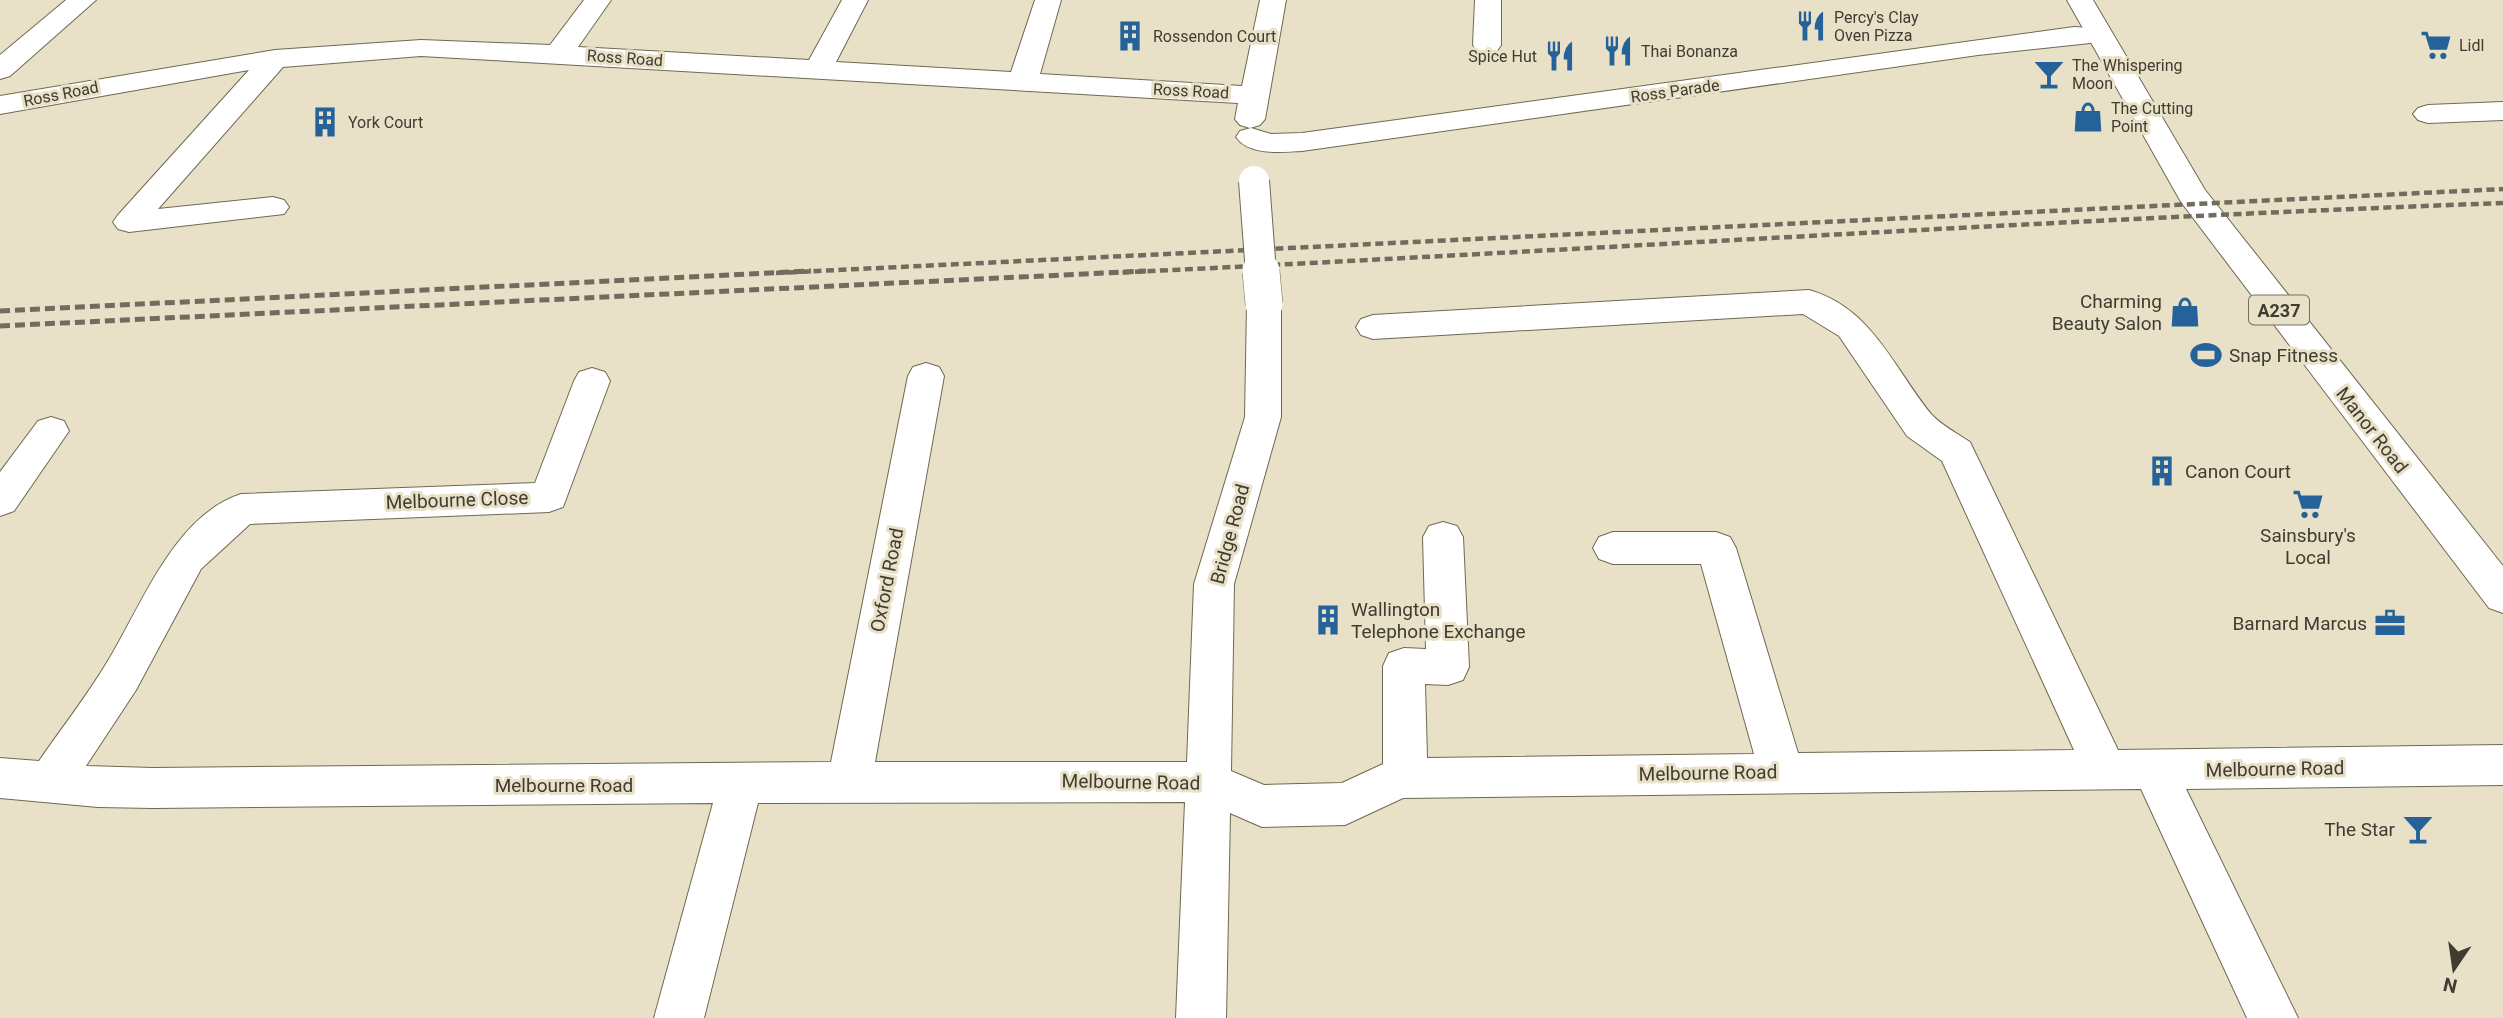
<svg xmlns="http://www.w3.org/2000/svg" width="2503" height="1018" viewBox="0 0 2503 1018" font-family="Roboto,sans-serif">
	<style>
		.lines { fill: none; stroke-linecap: round; stroke-linejoin: round }
		.minor-casing { stroke: #6f6951; stroke-width: 2 }
		.major-casing { stroke: #6f6951; stroke-width: 2 }
		.minor { fill: #fff; fill-rule: evenodd }
		.major { fill: #fff; fill-rule: evenodd }
		.rail-far1 { stroke: #716c5d; stroke-width: 4.5; stroke-dasharray: 8 4.5; stroke-linecap: butt }
		.rail { stroke: #716c5d; stroke-width: 5; stroke-dasharray: 10 5; stroke-linecap: butt }
		.minor-bridge-far1-casing { stroke: #6f6951; stroke-width: 32; stroke-linecap: butt }
		.minor-bridge-casing { stroke: #6f6951; stroke-width: 38; stroke-linecap: butt }
		.minor-bridge-far1 { stroke: #fff; stroke-width: 30 }
		.minor-bridge { stroke: #fff; stroke-width: 37 }
		.labels { text-anchor: middle; dominant-baseline: central; stroke-width: 6; stroke-linejoin: round; paint-order: stroke }
		.far-poi-label { font-size: 16px; fill: #3f3c31; stroke: #e8e1c7; text-anchor: start }
		.far-street-label { font-size: 16px; fill: #3f3c31; stroke: #e8e1c7 }
		.shield { fill: #e8e1c7; stroke: #726e5e; stroke-width: 2 }
		.shield-label { font-size: 18px; font-weight: bold; fill: #3f3c31 }
		.poi-label { font-size: 19px; fill: #3f3c31; stroke: #e8e1c7; text-anchor: end }
		.street-label { font-size: 19px; fill: #3f3c31; stroke: #e8e1c7 }
	</style>
	<rect width="100%" height="100%" fill="#e8e1c7"/>
	<g class="lines">
		<g class="minor-casing">
			<g id="minor">
				<polygon points="66,0 96,0 10,76 0,79 0,55"/>
				<polygon points="584,0 611,0 578,47 809,60 842,0 868,0 836,62 1011,72 1035,0 1061,0 1040,74 1242,86 1260,0 1286,0 1265,119 1260,125 1250,128 1240,125 1235,119 1238,103 421,56 283,67 158,209 273,197 284,200 289,207 284,214 129,232 118,229 113,222 118,215 249,70 0,114 0,96 275,50 421,40 550,45"/>
				<polygon points="1475,0 1501,0 1501,45 1497,51 1487,53 1477,51 1473,45"/>
				<path d="M 2074,27 L 2109,29 L 2113,35 L 2109,41 L 1978,55 L 1302,151 C 1281,152 1249,156 1236,137 L 1240,131 L 1251,128 L 1271,134 L 1302,133 Z"/>
				<polygon points="2503,102 2503,120 2428,123 2418,120 2413,114 2418,108 2428,105"/>
				<path d="M 1809,290 C 1872,308 1893,367 1931,414 C 1941,425 1958,434 1970,442 L 2118,750 L 2503,745 L 2503,785 L 2186,789 L 2298,1018 L 2247,1018 L 2141,789 L 1403,798 L 1345,825 L 1262,827 L 1230,813 L 1226,1018 L 1176,1018 L 1185,802 L 758,803 L 704,1018 L 654,1018 L 713,803 L 153,808 L 98,807 L 0,798 L 0,758 L 39,761 C 61,729 86,697 106,664 C 141,608 173,516 241,494 L 535,483 L 574,381 L 579,372 L 592,368 L 605,372 L 610,381 L 563,507 L 549,512 L 250,524 L 201,569 L 136,690 L 86,766 L 153,768 L 831,762 L 908,376 L 913,367 L 926,363 L 939,367 L 944,376 L 875,762 L 1187,762 L 1194,584 L 1245,417 L 1247,304 L 1252,296 L 1264,292 L 1276,296 L 1281,304 L 1281,417 L 1234,584 L 1231,771 L 1264,785 L 1342,783 L 1383,764 L 1383,666 L 1389,653 L 1404,648 L 1426,649 L 1423,537 L 1429,526 L 1443,522 L 1457,526 L 1463,537 L 1469,667 L 1463,680 L 1448,685 L 1425,684 L 1427,758 L 1754,754 L 1701,564 L 1613,564 L 1599,559 L 1593,548 L 1599,537 L 1613,532 L 1716,532 L 1730,537 L 1736,548 L 1798,753 L 2074,750 L 1942,461 L 1907,436 L 1839,336 L 1803,314 L 1373,339 L 1361,335 L 1356,327 L 1361,319 L 1373,315 Z"/>
				<polygon points="51,417 64,421 69,431 14,511 0,516 0,472 38,421"/>
			</g>
		</g>
		<g class="major-casing">
			<polygon id="major" points="2067,0 2093,0 2205,190 2503,566 2503,613 2489,608 2181,202"/>
		</g>
		<use href="#minor" class="minor"/>
		<use href="#major" class="major"/>
		<g class="rail-far1">
			<polyline points="776,273 2503,189"/>
			<path d="M 1110,273 C 1574,251 2038,220 2503,203"/>
		</g>
		<g class="rail">
			<polyline points="0,311 811,271"/>
			<polyline points="0,326 1146,271"/>
		</g>
		<g class="minor-bridge-far1-casing">
			<polyline id="minor-bridge-far1" points="1254,181 1261,273"/>
		</g>
		<g class="minor-bridge-casing">
			<polyline id="minor-bridge" points="1261,271 1264,304"/>
		</g>
		<use href="#minor-bridge-far1" class="minor-bridge-far1"/>
		<use href="#minor-bridge" class="minor-bridge"/>
	</g>
	<defs>
		<g id="restaurant-bare" transform="scale(2.415)"><path d="M-5-6h1v4h1v-4h1v4h1v-4h1v5L-1.5 .5V6h-2V.5L-5-1ZM5-6V6H3V1.5H1.5Q1.5-4 5-6Z" fill="#256299" stroke="#e8e1c7" stroke-width="2.5" paint-order="stroke"/></g>
		<g id="building-bare" transform="scale(2.415)"><path d="M-4-6H4V6H1V3H-1V6H-4ZM-2.5-4.3h1.7v1.8h-1.7ZM.8-4.3h1.7v1.8H.8ZM-2.5-1h1.7V.8h-1.7ZM.8-1h1.7V.8H.8Z" fill="#256299" stroke="#e8e1c7" stroke-width="2.5" paint-order="stroke"/></g>
		<g id="supermarket-bare" transform="scale(2.415)"><path d="M-6-5.5h2.5l.6 2H6L4.5 2H-2.5L-4.4-4H-6ZM-1.5 3.2a1.3 1.3 0 1 0 .1 0ZM3 3.2a1.3 1.3 0 1 0 .1 0Z" fill="#256299" stroke="#e8e1c7" stroke-width="2.5" paint-order="stroke"/></g>
		<g id="bar-bare" transform="scale(2.415)"><path d="M-6-5H6L.8 .8V4.5H3.5V6h-7V4.5H-.8V.8Z" fill="#256299" stroke="#e8e1c7" stroke-width="2.5" paint-order="stroke"/></g>
		<g id="shop-bare" transform="scale(2.415)"><path d="M-5-2.5h2.3a2.7 3.5 0 0 1 5.4 0H5L5.5 6h-11ZM-1.5-2.5h3a1.5 2.3 0 0 0-3 0Z" fill="#256299" stroke="#e8e1c7" stroke-width="2.5" paint-order="stroke"/></g>
		<g id="stadium-bare" transform="scale(2.415)"><path d="M0-5a6.5 5 0 1 0 0 10a6.5 5 0 1 0 0-10ZM-3.5-1.8h7v3.6h-7Z" fill="#256299" stroke="#e8e1c7" stroke-width="2.5" paint-order="stroke"/></g>
		<g id="office-bare" transform="scale(2.415)"><path d="M-6-3h4V-5.5h4V-3h4V5H-6ZM-1-4.5V-3h2v-1.5ZM-6 0V1H6V0Z" fill="#256299" stroke="#e8e1c7" stroke-width="2.5" paint-order="stroke"/></g>
	</defs>
	<g fill-rule="evenodd">
		<use href="#restaurant-bare" x="1811" y="26"/>
		<use href="#building-bare" x="1130" y="36"/>
		<use href="#supermarket-bare" x="2436" y="45"/>
		<use href="#restaurant-bare" x="1618" y="51"/>
		<use href="#restaurant-bare" x="1560" y="56"/>
		<use href="#bar-bare" x="2049" y="74"/>
		<use href="#shop-bare" x="2088" y="117"/>
		<use href="#building-bare" x="325" y="122"/>
		<use href="#shop-bare" x="2185" y="312"/>
		<use href="#stadium-bare" x="2206" y="355"/>
		<use href="#building-bare" x="2162" y="471"/>
		<use href="#supermarket-bare" x="2308" y="504"/>
		<use href="#building-bare" x="1328" y="620"/>
		<use href="#office-bare" x="2390" y="623"/>
		<use href="#bar-bare" x="2418" y="829"/>
	</g>
	<g class="labels">
		<g class="far-poi-label">
			<text x="1834" y="17">Percy's Clay<tspan x="1834" dy="18">Oven Pizza</tspan></text>
			<text x="1153" y="36">Rossendon Court</text>
			<text x="2459" y="45">Lidl</text>
			<text x="1641" y="51">Thai Bonanza</text>
			<text x="1537" y="56" text-anchor="end">Spice Hut</text>
			<text x="2072" y="65">The Whispering<tspan x="2072" dy="18">Moon</tspan></text>
			<text x="2111" y="108">The Cutting<tspan x="2111" dy="18">Point</tspan></text>
			<text x="348" y="122">York Court</text>
		</g>
		<g class="far-street-label">
			<text transform="translate(625 58) rotate(4)">Ross Road</text>
			<text transform="translate(1191 91) rotate(3)">Ross Road</text>
			<text transform="translate(1675 91) rotate(-8)">Ross Parade</text>
			<text transform="translate(61 94) rotate(-11)">Ross Road</text>
		</g>
		<rect class="shield" x="2249" y="295.5" width="60" height="29" rx="5"/>
		<g class="shield-label">
			<text x="2279" y="310">A237</text>
		</g>
		<g class="poi-label">
			<text x="2162" y="301">Charming<tspan x="2162" dy="22">Beauty Salon</tspan></text>
			<text x="2229" y="355" text-anchor="start">Snap Fitness</text>
			<text x="2185" y="471" text-anchor="start">Canon Court</text>
			<text x="2308" y="535" text-anchor="middle">Sainsbury's<tspan x="2308" dy="22">Local</tspan></text>
			<text x="1351" y="609" text-anchor="start">Wallington<tspan x="1351" dy="22">Telephone Exchange</tspan></text>
			<text x="2367" y="623">Barnard Marcus</text>
			<text x="2395" y="829">The Star</text>
		</g>
		<g class="street-label">
			<text transform="translate(2372 430) rotate(52)">Manor Road</text>
			<text transform="translate(457 500) rotate(-2)">Melbourne Close</text>
			<text transform="translate(1230 534) rotate(-75)">Bridge Road</text>
			<text transform="translate(887 580) rotate(-79)">Oxford Road</text>
			<text transform="translate(2275 769) rotate(-1)">Melbourne Road</text>
			<text transform="translate(1708 773) rotate(-1)">Melbourne Road</text>
			<text transform="translate(1131 782) rotate(1)">Melbourne Road</text>
			<text x="564" y="785">Melbourne Road</text>
		</g>
	</g>
	<g transform="translate(2454 969) rotate(193)" stroke="#e8e1c7" stroke-width="5" paint-order="stroke">
	<path d="M0-5L12 26L0 18L-12 26Z" fill="#3f3c31"/>
	<text y="-10" font-size="19" font-weight="bold" text-anchor="middle" fill="#3f3c31">N</text>
	</g>
</svg>
